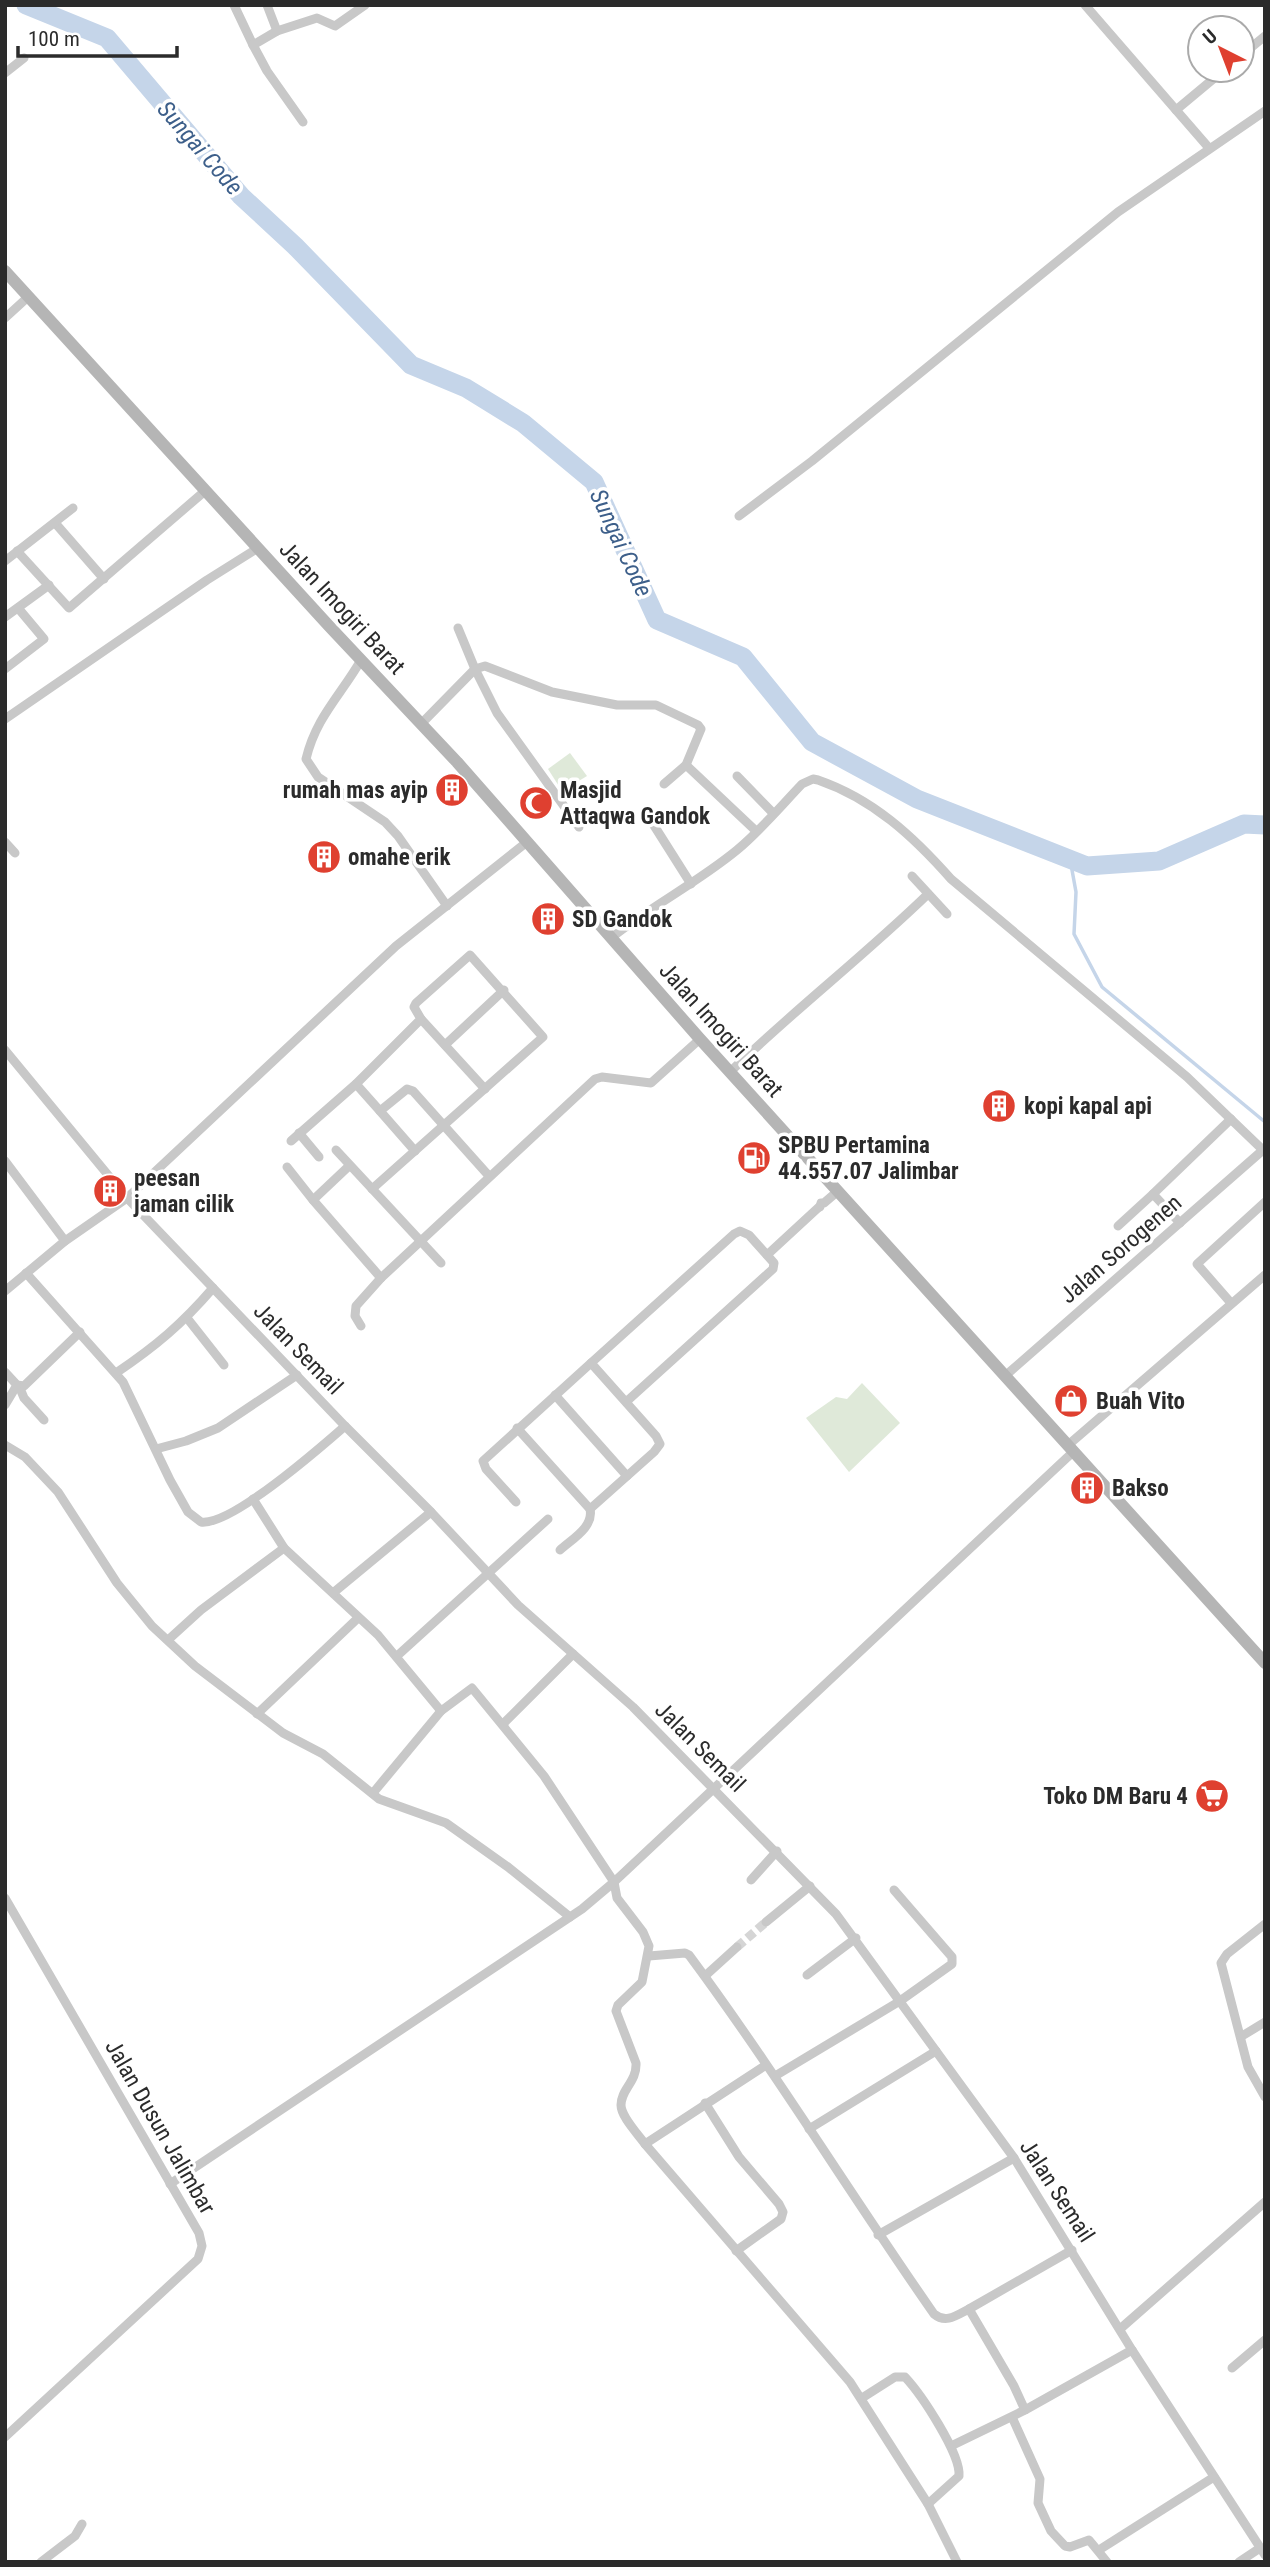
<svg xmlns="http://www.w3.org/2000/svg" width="1270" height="2567" viewBox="0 0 1270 2567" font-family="'Roboto Condensed',sans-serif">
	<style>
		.green { fill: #dfe9d9 }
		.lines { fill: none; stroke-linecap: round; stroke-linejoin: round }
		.stream { stroke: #c5d5e9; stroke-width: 3.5 }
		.river { stroke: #c5d5e9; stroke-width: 19 }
		.street-tunnel { stroke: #d5d5d5; stroke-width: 9; stroke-dasharray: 9 4.5; stroke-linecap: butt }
		.street { stroke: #c8c8c8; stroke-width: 9 }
		.secondary { stroke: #b5b5b5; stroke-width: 12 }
		.labels { text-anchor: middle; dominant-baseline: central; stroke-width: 7; stroke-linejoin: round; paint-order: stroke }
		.street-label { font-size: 23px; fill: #2b2b2b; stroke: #fff }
		.poi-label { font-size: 23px; font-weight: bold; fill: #2b2b2b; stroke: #fff; text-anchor: start }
		.water-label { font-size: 24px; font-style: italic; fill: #3d5f8a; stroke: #fff }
	</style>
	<rect width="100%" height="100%" fill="#fff"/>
	<g class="green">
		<polygon points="570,753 587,776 562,791 548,769"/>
		<polygon points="862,1383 900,1423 849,1472 806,1418 836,1397 847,1399"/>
	</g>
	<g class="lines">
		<polyline class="stream" points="1070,859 1076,892 1074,934 1102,987 1265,1122"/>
		<polyline class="river" points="26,5 107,38 241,196 295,246 411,365 466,388 523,423 594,482 657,620 743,657 812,742 917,799 1087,866 1159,861 1244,824 1265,825"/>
		<polyline class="street-tunnel" points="737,1947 766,1922"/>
		<g class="street">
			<polyline points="234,5 253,45"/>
			<polyline points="267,5 277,31"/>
			<polyline points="1085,5 1209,148"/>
			<polyline points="1242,55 1265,36"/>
			<polyline points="5,73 24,58"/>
			<polyline points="1176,110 1224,70"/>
			<polyline points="303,122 267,71 253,45 277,31 317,18 335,26 365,5"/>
			<polyline points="5,318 28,297"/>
			<polyline points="739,516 812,461 1118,212 1265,111"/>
			<polyline points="56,524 104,579"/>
			<polyline points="17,551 69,608 205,491"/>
			<polyline points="5,561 73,508"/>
			<polyline points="5,617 49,585"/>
			<polyline points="458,628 475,669 497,713 579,827"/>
			<path d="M 361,660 C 341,695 316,717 306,759 L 318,777 L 385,822 L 398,836 L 447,906"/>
			<polyline points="5,669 44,639 18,608"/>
			<polyline points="5,719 207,580 258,548"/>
			<polyline points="421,724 475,669 485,666 552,692 617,705 656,705 698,725 701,729 686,765 664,784"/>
			<polyline points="686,765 756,831"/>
			<polyline points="737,776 773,813"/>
			<polyline points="648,816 691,884"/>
			<polyline points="5,842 15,853"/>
			<polyline points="912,876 947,914"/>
			<path d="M 611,938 C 651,906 697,883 737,850 C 760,831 781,806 802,784 L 813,779 L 818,780 C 873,799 913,836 951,879 L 1187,1077 L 1265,1152"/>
			<polyline points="421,1019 485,1089"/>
			<polyline points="445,1045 504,990"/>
			<polyline points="5,1050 127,1198 345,1426 431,1512 518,1605 633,1707 836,1914 1014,2158 1132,2350 1265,2555"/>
			<path d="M 730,1072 C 794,1010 864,956 928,894"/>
			<polyline points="356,1084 380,1111"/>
			<polyline points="299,1133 319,1157"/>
			<polyline points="291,1141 356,1084 421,1019 414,1007 416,1003 470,955 543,1037 372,1189"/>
			<polyline points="336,1150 441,1263"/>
			<polyline points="415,1151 380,1111 407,1089 413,1091 489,1176"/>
			<polyline points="5,1161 65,1241"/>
			<polyline points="287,1167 313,1200 381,1278"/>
			<polyline points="1153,1194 1231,1119"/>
			<polyline points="313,1200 349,1166"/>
			<polyline points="820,1207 821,1203 824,1203 838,1191"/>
			<polyline points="1118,1226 1153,1194 1180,1223"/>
			<polyline points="767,1255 819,1207"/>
			<path d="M 26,1273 L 123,1382 L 170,1480 L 188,1512 L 201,1522 C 231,1526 321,1447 345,1426"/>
			<polyline points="5,1291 65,1241 127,1198 396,946 527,842"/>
			<polyline points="1231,1303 1197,1264 1265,1202"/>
			<polyline points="187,1318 224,1365"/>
			<polyline points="361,1326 355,1316 356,1306 381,1278 595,1079 602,1077 651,1083 700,1039"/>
			<polyline points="5,1372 17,1385 24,1386 80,1332"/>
			<path d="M 116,1373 C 156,1346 182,1324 213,1288"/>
			<polyline points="1005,1376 1263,1150"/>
			<polyline points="19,1386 24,1398 44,1420"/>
			<polyline points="555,1395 627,1476"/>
			<polyline points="5,1405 17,1385"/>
			<polyline points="517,1428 590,1509 654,1452 660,1444 656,1436 591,1363 734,1234 740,1231 749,1235 774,1263 773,1269 626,1402"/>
			<polyline points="5,1445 25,1457 58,1492 117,1583 152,1626 195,1666 283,1733 323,1754 379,1799 446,1823 508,1867 570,1917"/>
			<polyline points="1067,1446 1265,1275"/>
			<polyline points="156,1449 186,1441 218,1428 297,1375"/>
			<path d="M 253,1499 L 284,1548 L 378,1635 L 441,1711 L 472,1688 L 544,1776 L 614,1882 L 617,1898 L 643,1932 L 649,1946 L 642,1982 L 618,2005 L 616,2011 L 636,2063 C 637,2082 621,2089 621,2105 C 621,2117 638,2134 645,2144 L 850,2382 L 928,2504 L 957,2562"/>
			<polyline points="516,1502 486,1469 483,1461 591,1363"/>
			<path d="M 560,1550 C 572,1539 594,1527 590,1509"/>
			<polyline points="333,1593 431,1512"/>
			<polyline points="168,1640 201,1610 284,1548"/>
			<polyline points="397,1656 548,1519"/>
			<polyline points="257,1714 358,1618"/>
			<polyline points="503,1724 573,1654"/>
			<polyline points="373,1793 441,1711"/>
			<polyline points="751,1880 777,1851"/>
			<polyline points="5,1898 199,2233 202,2246 198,2259 5,2437"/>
			<polyline points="766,1922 810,1886"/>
			<polyline points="1265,1924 1227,1954 1221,1963 1248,2067 1265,2097"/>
			<path d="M 649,1956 L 685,1953 L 689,1955 C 775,2071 851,2195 934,2314 C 946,2324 957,2315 969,2309 L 1014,2386 L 1025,2410 L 1132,2350"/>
			<polyline points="807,1975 856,1938"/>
			<polyline points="705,1976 737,1947"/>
			<polyline points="1242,2036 1265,2022"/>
			<polyline points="775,2076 900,2001 952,1964 952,1957 894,1890"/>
			<polyline points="705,2103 739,2157 779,2204 783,2212 781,2219 736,2251"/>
			<polyline points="809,2129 936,2051"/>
			<polyline points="645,2144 766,2065"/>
			<polyline points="170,2184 582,1909 614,1882 1073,1452"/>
			<polyline points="878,2235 1014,2158"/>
			<polyline points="969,2309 1072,2250"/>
			<polyline points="1120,2329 1265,2202"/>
			<polyline points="1232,2368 1265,2340"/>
			<path d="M 862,2398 L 895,2377 L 905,2377 C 921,2394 961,2454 959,2476 L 928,2504"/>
			<polyline points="1012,2417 1040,2479 1038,2503 1051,2531 1065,2546 1070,2547 1089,2540 1107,2562"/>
			<polyline points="951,2446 1025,2410"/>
			<polyline points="1099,2550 1214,2477"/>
			<polyline points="41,2562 75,2536 82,2524"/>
			<polyline points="1239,2562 1260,2548"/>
		</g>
		<polyline class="secondary" points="5,271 329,626 457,762 700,1039 1265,1663"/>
	</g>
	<defs>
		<g id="building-disc" transform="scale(1.75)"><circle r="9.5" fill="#df4030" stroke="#fff"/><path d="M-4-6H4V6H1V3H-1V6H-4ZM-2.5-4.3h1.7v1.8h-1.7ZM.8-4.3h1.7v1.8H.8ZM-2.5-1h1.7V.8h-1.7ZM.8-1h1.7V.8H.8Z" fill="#fff"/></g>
		<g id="mosque-disc" transform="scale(1.75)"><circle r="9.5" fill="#df4030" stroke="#fff"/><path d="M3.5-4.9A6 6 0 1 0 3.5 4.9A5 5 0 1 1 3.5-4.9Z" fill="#fff"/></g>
		<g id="fuel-disc" transform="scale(1.75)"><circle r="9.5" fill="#df4030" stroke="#fff"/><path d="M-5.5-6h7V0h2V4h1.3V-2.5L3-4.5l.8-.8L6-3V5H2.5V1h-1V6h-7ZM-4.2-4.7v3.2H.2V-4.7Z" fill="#fff"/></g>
		<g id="shop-disc" transform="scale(1.75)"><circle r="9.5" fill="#df4030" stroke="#fff"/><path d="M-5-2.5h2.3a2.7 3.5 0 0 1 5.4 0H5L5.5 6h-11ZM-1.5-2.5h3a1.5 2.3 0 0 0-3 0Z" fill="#fff"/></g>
		<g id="supermarket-disc" transform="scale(1.75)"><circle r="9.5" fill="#df4030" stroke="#fff"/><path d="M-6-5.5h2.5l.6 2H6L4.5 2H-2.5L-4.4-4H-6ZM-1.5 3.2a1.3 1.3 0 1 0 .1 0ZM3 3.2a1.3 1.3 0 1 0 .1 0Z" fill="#fff"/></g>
	</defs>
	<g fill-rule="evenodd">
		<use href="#building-disc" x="452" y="790"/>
		<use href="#mosque-disc" x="536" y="803"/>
		<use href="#building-disc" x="324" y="857"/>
		<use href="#building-disc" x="548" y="919"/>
		<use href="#building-disc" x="999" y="1106"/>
		<use href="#fuel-disc" x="754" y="1158"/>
		<use href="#building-disc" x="110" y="1191"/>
		<use href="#shop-disc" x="1071" y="1401"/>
		<use href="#building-disc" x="1087" y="1488"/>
		<use href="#supermarket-disc" x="1212" y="1796"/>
	</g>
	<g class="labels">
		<g class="street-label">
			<text transform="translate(342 608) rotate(47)">Jalan Imogiri Barat</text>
			<text transform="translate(721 1030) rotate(48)">Jalan Imogiri Barat</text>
			<text transform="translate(1121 1249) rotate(-41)">Jalan Sorogenen</text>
			<text transform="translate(298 1349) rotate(46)">Jalan Semail</text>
			<text transform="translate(700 1747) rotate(45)">Jalan Semail</text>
			<text transform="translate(160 2127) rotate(60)">Jalan Dusun Jalimbar</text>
			<text transform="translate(1057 2191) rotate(57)">Jalan Semail</text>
		</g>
		<g class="poi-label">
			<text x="428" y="790" text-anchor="end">rumah mas ayip</text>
			<text x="560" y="790">Masjid<tspan x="560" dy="26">Attaqwa Gandok</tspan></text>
			<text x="348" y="857">omahe erik</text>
			<text x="572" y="919">SD Gandok</text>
			<text x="1024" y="1106">kopi kapal api</text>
			<text x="778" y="1145">SPBU Pertamina<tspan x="778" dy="26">44.557.07 Jalimbar</tspan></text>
			<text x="134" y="1178">peesan<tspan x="134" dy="26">jaman cilik</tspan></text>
			<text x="1096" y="1401">Buah Vito</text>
			<text x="1112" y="1488">Bakso</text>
			<text x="1188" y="1796" text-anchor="end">Toko DM Baru 4</text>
		</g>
		<g class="water-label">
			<text transform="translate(200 148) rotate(49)">Sungai Code</text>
			<text transform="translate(621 543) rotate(65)">Sungai Code</text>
		</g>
	</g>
	<rect width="1270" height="2567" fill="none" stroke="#2b2b2b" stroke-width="14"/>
	<g transform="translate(1221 49) rotate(318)"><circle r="33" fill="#ffffff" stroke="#aaaaaa" stroke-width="2"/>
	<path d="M0-5L12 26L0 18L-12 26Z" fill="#df4030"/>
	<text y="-10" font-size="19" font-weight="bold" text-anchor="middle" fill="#2b2b2b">U</text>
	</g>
	<path d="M18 46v10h159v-10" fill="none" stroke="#2b2b2b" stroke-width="3.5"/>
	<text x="28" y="46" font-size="21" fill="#2b2b2b" stroke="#ffffff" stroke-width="5" paint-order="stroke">100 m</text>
</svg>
